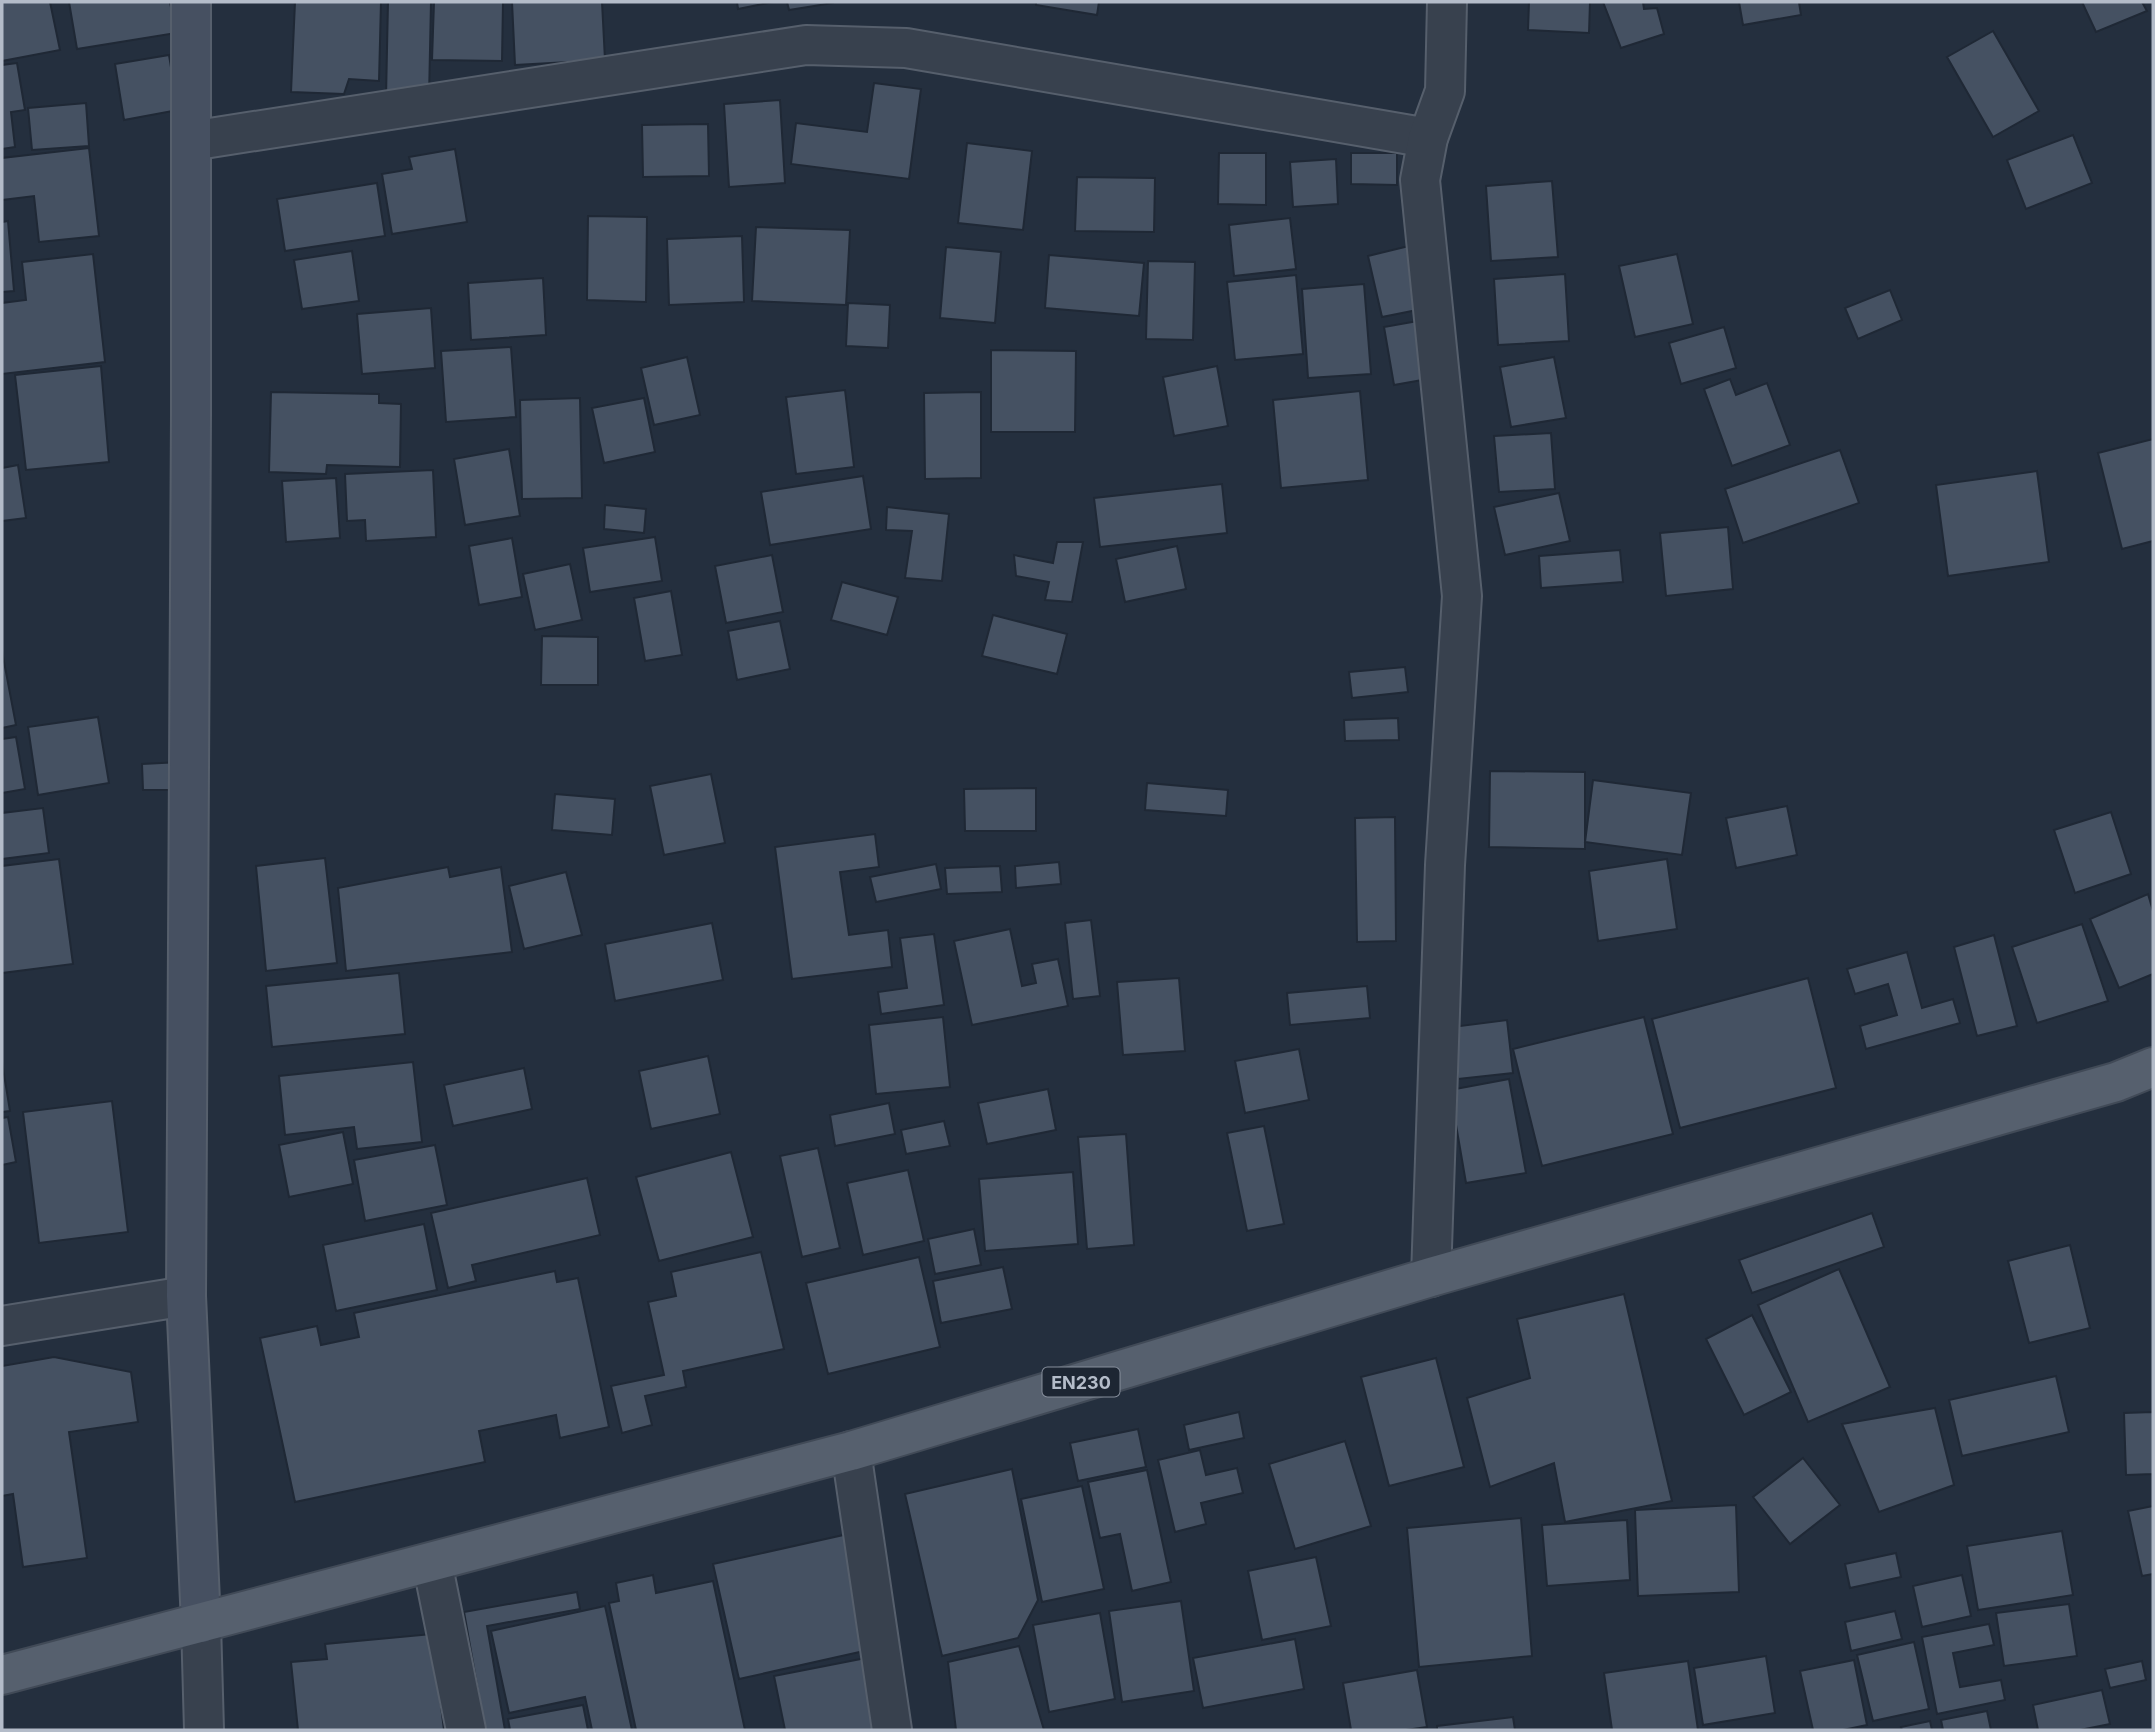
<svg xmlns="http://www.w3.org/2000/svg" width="2155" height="1732" viewBox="0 0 2155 1732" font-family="Inter,sans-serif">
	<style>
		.building { fill: #455162; stroke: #1f2835; stroke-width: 2 }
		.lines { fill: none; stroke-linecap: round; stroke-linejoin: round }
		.street-casing { stroke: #565f6c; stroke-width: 42 }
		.secondary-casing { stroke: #565f6c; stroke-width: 42 }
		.primary-casing { stroke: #414a57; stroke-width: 42 }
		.street { stroke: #38414e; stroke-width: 38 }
		.secondary { stroke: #465061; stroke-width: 38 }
		.primary { stroke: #56606e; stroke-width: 38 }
		.labels { text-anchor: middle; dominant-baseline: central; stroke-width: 5; stroke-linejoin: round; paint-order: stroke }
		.shield { fill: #1d2633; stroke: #878f9c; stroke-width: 2 }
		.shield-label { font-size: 18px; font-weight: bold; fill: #b4bcc9 }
	</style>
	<rect width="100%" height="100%" fill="#242f3e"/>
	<g class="building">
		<polygon points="2,2 50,2 60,50 2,61"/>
		<polygon points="69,2 170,2 176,33 77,49"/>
		<polygon points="295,2 381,2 379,81 349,79 344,94 291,92"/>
		<polygon points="388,2 431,2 429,98 386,97"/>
		<polygon points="434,2 503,2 502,61 432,60"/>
		<polygon points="512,2 602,2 605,60 515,65"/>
		<polygon points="737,2 773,2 738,9"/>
		<polygon points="787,2 833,2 833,3 789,10"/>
		<polygon points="1036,2 1099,2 1097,15 1036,5"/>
		<polygon points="1529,2 1590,2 1589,33 1528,30"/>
		<polygon points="1603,2 1643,2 1644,9 1657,8 1664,34 1621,48"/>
		<polygon points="1739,2 1799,2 1801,15 1743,25"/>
		<polygon points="2082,2 2142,2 2147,11 2096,32"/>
		<polygon points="1993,31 2039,111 1993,137 1947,57"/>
		<polygon points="169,55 178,110 124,120 115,64"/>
		<polygon points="17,63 25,110 11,112 15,147 2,149 2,65"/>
		<polygon points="874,83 921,89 909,179 791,164 796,123 867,132"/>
		<polygon points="780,100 785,183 729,187 724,104"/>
		<polygon points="86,103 89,146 32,150 28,108"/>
		<polygon points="708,124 709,176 643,177 642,125"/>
		<polygon points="2073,135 2092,183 2026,209 2007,160"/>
		<polygon points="967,143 1032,151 1023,230 958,223"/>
		<polygon points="89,148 99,236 39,242 34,196 2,200 2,158"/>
		<polygon points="455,149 467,222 392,234 382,174 412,169 409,157"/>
		<polygon points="1219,153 1266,153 1266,205 1218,204"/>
		<polygon points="1351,153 1397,153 1397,185 1351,184"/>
		<polygon points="1336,159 1338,204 1293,207 1290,162"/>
		<polygon points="1077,177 1155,178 1154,232 1075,231"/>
		<polygon points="1552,181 1558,257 1491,261 1486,186"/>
		<polygon points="377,183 385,236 285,251 277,199"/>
		<polygon points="588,216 647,217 646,302 587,300"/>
		<polygon points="1290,218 1296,269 1234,276 1229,225"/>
		<polygon points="8,221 14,291 2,292 2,222"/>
		<polygon points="756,227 850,230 846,305 752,301"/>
		<polygon points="742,236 744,302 669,305 667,239"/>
		<polygon points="1413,245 1427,308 1382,317 1368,256"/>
		<polygon points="946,247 1001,252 995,323 940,318"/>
		<polygon points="352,251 359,301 302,309 294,260"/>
		<polygon points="93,254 105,362 2,374 2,303 26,300 22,262"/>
		<polygon points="1677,254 1693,324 1635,337 1619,266"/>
		<polygon points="1049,255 1144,263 1139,316 1045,308"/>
		<polygon points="1148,261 1195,262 1193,340 1146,339"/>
		<polygon points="1565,274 1569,341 1498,345 1494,279"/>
		<polygon points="1296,275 1303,354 1235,360 1227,282"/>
		<polygon points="543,278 546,335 471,340 468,283"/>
		<polygon points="1364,284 1371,374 1308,378 1302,289"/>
		<polygon points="1890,290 1902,320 1858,339 1845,308"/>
		<polygon points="848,303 890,305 888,348 846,346"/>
		<polygon points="431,308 435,368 362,374 357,314"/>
		<polygon points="1429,319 1439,377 1394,385 1384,327"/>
		<polygon points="1724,327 1736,368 1681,384 1669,343"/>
		<polygon points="511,347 516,417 446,422 441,351"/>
		<polygon points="991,350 1076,351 1075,432 991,432"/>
		<polygon points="687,357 700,415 654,425 641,368"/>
		<polygon points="1554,357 1566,418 1511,427 1500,367"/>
		<polygon points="101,366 109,462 26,470 15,375"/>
		<polygon points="1217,366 1228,426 1174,436 1163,377"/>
		<polygon points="1730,379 1736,395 1767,383 1790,445 1732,466 1704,389"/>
		<polygon points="845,390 854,467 796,474 786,397"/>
		<polygon points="1360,391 1368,480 1281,488 1273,400"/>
		<polygon points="271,392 379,394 379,403 401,404 400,467 327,465 326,474 269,472"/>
		<polygon points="981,392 981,478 925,479 924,393"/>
		<polygon points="580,398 582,498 522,499 520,400"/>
		<polygon points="644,398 655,452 604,463 592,408"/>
		<polygon points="1551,433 1555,489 1499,492 1494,436"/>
		<polygon points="2153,439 2153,541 2122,549 2098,453"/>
		<polygon points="509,449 520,516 465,525 454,459"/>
		<polygon points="1840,450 1859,503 1743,543 1725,489"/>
		<polygon points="18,465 26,518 2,521 2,468"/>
		<polygon points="433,470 436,537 366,541 365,520 347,521 345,474"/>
		<polygon points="2037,471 2049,562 1948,576 1936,485"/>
		<polygon points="863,476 871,529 770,545 761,492"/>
		<polygon points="336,478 340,538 286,542 282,481"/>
		<polygon points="1222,484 1227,533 1100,547 1094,498"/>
		<polygon points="1559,493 1570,541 1505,555 1494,507"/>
		<polygon points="605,505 646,509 644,533 604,529"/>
		<polygon points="887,507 949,514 942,581 905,578 912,531 886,530"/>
		<polygon points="1728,527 1733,589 1666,596 1660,533"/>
		<polygon points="655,537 662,581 590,592 583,548"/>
		<polygon points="512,538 522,597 479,605 469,546"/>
		<polygon points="1057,542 1083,542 1072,602 1045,600 1049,582 1016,576 1014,555 1053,563"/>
		<polygon points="1177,546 1186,589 1125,602 1116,559"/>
		<polygon points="1620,550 1623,582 1541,588 1539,556"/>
		<polygon points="772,555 783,612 726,623 715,566"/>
		<polygon points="570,564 582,620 535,630 523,574"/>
		<polygon points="842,582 898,597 887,635 831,620"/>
		<polygon points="671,591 682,655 645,661 634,598"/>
		<polygon points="993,615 1067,634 1057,674 982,656"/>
		<polygon points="780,621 790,669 737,680 728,631"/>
		<polygon points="542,636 598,637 598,685 541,685"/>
		<polygon points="2,651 16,725 2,728"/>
		<polygon points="1405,667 1408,692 1352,698 1349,672"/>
		<polygon points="98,717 109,783 38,795 28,727"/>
		<polygon points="1398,718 1399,740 1345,741 1344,720"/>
		<polygon points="16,737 25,789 2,793 2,739"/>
		<polygon points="181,762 182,790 143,790 142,764"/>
		<polygon points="1490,771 1585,772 1585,849 1489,847"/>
		<polygon points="711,774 725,843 664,855 650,786"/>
		<polygon points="1593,780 1691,793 1682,855 1585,842"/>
		<polygon points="1147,783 1228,790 1226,816 1145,810"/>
		<polygon points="1036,788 1036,831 965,831 964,789"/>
		<polygon points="555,794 615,799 612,835 552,830"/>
		<polygon points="1787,806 1797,855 1736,868 1726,818"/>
		<polygon points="43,808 49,853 2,859 2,813"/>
		<polygon points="2111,812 2131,874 2075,893 2054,830"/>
		<polygon points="1395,817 1396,941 1357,942 1355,818"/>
		<polygon points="875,834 879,867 840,872 849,935 888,930 892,967 792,979 775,847"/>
		<polygon points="325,858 337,963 266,971 256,866"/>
		<polygon points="59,859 73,964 2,973 2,866"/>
		<polygon points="1667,859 1677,929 1598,941 1589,871"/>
		<polygon points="1059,862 1061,884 1016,888 1015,866"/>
		<polygon points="936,864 941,889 876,902 870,877"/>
		<polygon points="1000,866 1002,892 947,894 945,868"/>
		<polygon points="448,867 450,877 501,867 512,952 346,971 338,888"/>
		<polygon points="566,872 582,935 524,949 509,886"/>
		<polygon points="2148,894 2153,911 2153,974 2119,988 2090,919"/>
		<polygon points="1091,920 1100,996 1073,999 1065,923"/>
		<polygon points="712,923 723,980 615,1001 605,944"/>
		<polygon points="2082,924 2108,1001 2037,1023 2012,947"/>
		<polygon points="1010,929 1022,986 1036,983 1032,964 1058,959 1068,1006 972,1025 954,941"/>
		<polygon points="934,934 944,1005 881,1014 878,992 907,988 900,938"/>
		<polygon points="1994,935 2017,1026 1977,1036 1954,947"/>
		<polygon points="1907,952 1922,1008 1953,999 1960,1023 1866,1049 1860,1026 1897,1015 1888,984 1855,994 1847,969"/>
		<polygon points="399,973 405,1034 272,1047 266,986"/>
		<polygon points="1179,978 1185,1051 1123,1055 1117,982"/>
		<polygon points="1808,978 1836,1088 1680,1128 1652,1019"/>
		<polygon points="1367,986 1370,1018 1290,1025 1287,993"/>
		<polygon points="943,1017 950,1087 876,1094 869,1025"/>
		<polygon points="1644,1017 1673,1134 1542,1166 1513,1049"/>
		<polygon points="1507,1020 1513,1073 1458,1079 1452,1027"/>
		<polygon points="1299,1049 1309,1100 1245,1113 1235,1061"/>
		<polygon points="708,1056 720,1114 651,1129 639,1071"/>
		<polygon points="2,1062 10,1111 2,1112"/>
		<polygon points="413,1062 422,1142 357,1149 354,1127 285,1135 279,1076"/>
		<polygon points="524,1068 532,1109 453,1126 444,1085"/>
		<polygon points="1509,1079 1526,1173 1466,1183 1450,1090"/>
		<polygon points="1048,1089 1056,1130 987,1144 978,1103"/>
		<polygon points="112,1101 128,1232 39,1243 23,1112"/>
		<polygon points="889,1103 895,1134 835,1146 830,1115"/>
		<polygon points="8,1117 16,1162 2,1165 2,1118"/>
		<polygon points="944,1121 950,1146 906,1154 901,1130"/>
		<polygon points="1264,1126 1284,1224 1247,1231 1227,1133"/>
		<polygon points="343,1132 353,1184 289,1197 279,1145"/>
		<polygon points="1126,1134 1134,1245 1087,1249 1078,1137"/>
		<polygon points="435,1145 447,1205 365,1221 354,1160"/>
		<polygon points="818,1148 840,1248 802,1257 780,1156"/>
		<polygon points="731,1152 753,1237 659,1261 636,1177"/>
		<polygon points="908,1170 924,1241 863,1255 847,1183"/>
		<polygon points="1073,1172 1078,1244 985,1251 979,1179"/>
		<polygon points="587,1178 600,1235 472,1265 476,1281 448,1288 431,1213"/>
		<polygon points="1872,1213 1884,1247 1752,1293 1739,1260"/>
		<polygon points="424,1224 437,1290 336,1311 323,1245"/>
		<polygon points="974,1229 981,1265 935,1274 928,1239"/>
		<polygon points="2070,1245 2090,1328 2029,1343 2008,1261"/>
		<polygon points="761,1252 784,1349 683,1371 686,1387 645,1396 652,1425 622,1433 611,1386 664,1375 648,1302 676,1296 671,1272"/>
		<polygon points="919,1257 940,1347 828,1374 806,1283"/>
		<polygon points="1003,1267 1012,1309 941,1323 933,1281"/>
		<polygon points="1839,1269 1890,1387 1808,1422 1758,1305"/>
		<polygon points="555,1271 557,1282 578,1278 609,1427 560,1438 556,1415 479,1431 485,1462 295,1502 260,1338 317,1326 321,1345 359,1337 354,1313"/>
		<polygon points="1624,1294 1672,1501 1565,1522 1554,1463 1490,1487 1467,1398 1530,1378 1517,1319"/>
		<polygon points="1752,1315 1791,1392 1744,1415 1706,1339"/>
		<polygon points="54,1357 131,1372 138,1422 69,1432 87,1558 23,1567 13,1494 2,1496 2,1366"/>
		<polygon points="1436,1358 1464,1467 1389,1486 1361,1377"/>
		<polygon points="2056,1376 2069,1432 1962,1456 1949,1400"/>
		<polygon points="1935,1408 1954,1485 1879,1512 1842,1424"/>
		<polygon points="1239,1412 1244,1438 1189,1450 1184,1425"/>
		<polygon points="2153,1412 2153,1474 2126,1475 2124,1413"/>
		<polygon points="1138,1429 1146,1467 1078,1481 1070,1443"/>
		<polygon points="1345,1441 1371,1526 1295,1549 1269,1464"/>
		<polygon points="1200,1450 1206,1475 1237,1468 1243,1493 1201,1503 1206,1524 1175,1532 1158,1460"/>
		<polygon points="1803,1458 1840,1505 1790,1544 1753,1497"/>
		<polygon points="1012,1469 1038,1600 1018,1638 942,1656 905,1494"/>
		<polygon points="1147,1470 1171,1582 1132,1591 1120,1534 1100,1538 1088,1482"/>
		<polygon points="1082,1486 1104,1589 1042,1602 1021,1499"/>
		<polygon points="1736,1505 1739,1592 1638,1596 1635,1510"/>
		<polygon points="2153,1506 2153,1574 2142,1576 2128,1511"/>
		<polygon points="1521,1518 1532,1656 1419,1667 1407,1528"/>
		<polygon points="1627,1520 1630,1580 1547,1586 1542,1525"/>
		<polygon points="2062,1531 2073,1595 1978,1610 1967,1546"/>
		<polygon points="848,1534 873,1649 739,1679 713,1564"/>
		<polygon points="1896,1553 1901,1577 1850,1588 1845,1564"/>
		<polygon points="1316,1557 1331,1626 1262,1640 1248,1571"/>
		<polygon points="653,1575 656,1593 713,1581 745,1730 636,1730 609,1603 619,1601 616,1583"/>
		<polygon points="1962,1575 1971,1616 1922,1627 1913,1586"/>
		<polygon points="577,1592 580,1609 487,1626 505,1730 485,1730 464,1612"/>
		<polygon points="1181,1601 1194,1691 1122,1702 1109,1611"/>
		<polygon points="2069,1604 2077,1656 2004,1666 1996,1613"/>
		<polygon points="605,1606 632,1730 592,1730 585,1697 509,1713 491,1631"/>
		<polygon points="1895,1611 1902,1639 1851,1651 1845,1622"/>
		<polygon points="1100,1613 1115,1699 1049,1712 1033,1625"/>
		<polygon points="1989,1624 1994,1645 1953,1653 1960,1687 2001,1680 2005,1700 1937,1714 1922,1637"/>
		<polygon points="432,1634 444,1730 298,1730 291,1662 327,1659 325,1644"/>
		<polygon points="1295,1639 1304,1689 1203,1708 1193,1658"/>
		<polygon points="1914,1642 1929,1709 1873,1721 1857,1655"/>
		<polygon points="1019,1646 1044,1730 956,1730 948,1662"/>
		<polygon points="1766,1656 1775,1713 1703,1725 1694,1668"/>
		<polygon points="871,1657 886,1730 785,1730 774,1676"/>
		<polygon points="1854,1660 1867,1725 1843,1730 1813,1730 1800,1671"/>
		<polygon points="1688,1661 1698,1730 1612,1730 1604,1673"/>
		<polygon points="2142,1661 2146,1680 2110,1688 2105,1669"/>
		<polygon points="1417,1670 1427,1727 1406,1730 1351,1730 1343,1683"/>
		<polygon points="2102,1690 2110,1724 2080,1730 2038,1730 2033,1705"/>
		<polygon points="583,1705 588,1730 510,1730 508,1719"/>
		<polygon points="1987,1711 1991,1730 1943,1730 1941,1720"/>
		<polygon points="1513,1717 1515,1730 1437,1730 1437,1726"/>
		<polygon points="1930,1721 1932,1730 1902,1730 1901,1727"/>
	</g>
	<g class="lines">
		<g class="street-casing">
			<g id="street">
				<polyline points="191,141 806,45 906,48 1428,138"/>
				<polyline points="1431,1277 1445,865 1462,596 1420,180 1428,138 1445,91 1447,2"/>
				<polyline points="2,1326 186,1296"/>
				<polyline points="851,1451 892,1730"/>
				<polyline points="432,1562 466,1730"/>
				<polyline points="201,1623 204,1730"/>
			</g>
		</g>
		<g class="secondary-casing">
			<polyline id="secondary" points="191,2 191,415 186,1296 201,1623"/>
		</g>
		<g class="primary-casing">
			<polyline id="primary" points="2,1675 851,1451 1431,1277 2116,1082 2153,1067"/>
		</g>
		<use href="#street" class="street"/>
		<use href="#secondary" class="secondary"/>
		<use href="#primary" class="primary"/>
	</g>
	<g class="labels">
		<rect class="shield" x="1042.5" y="1367.5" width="77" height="29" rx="5"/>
		<g class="shield-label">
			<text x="1081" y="1382">EN230</text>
		</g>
	</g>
	<rect width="2155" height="1732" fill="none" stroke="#b4bcc9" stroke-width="7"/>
</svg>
